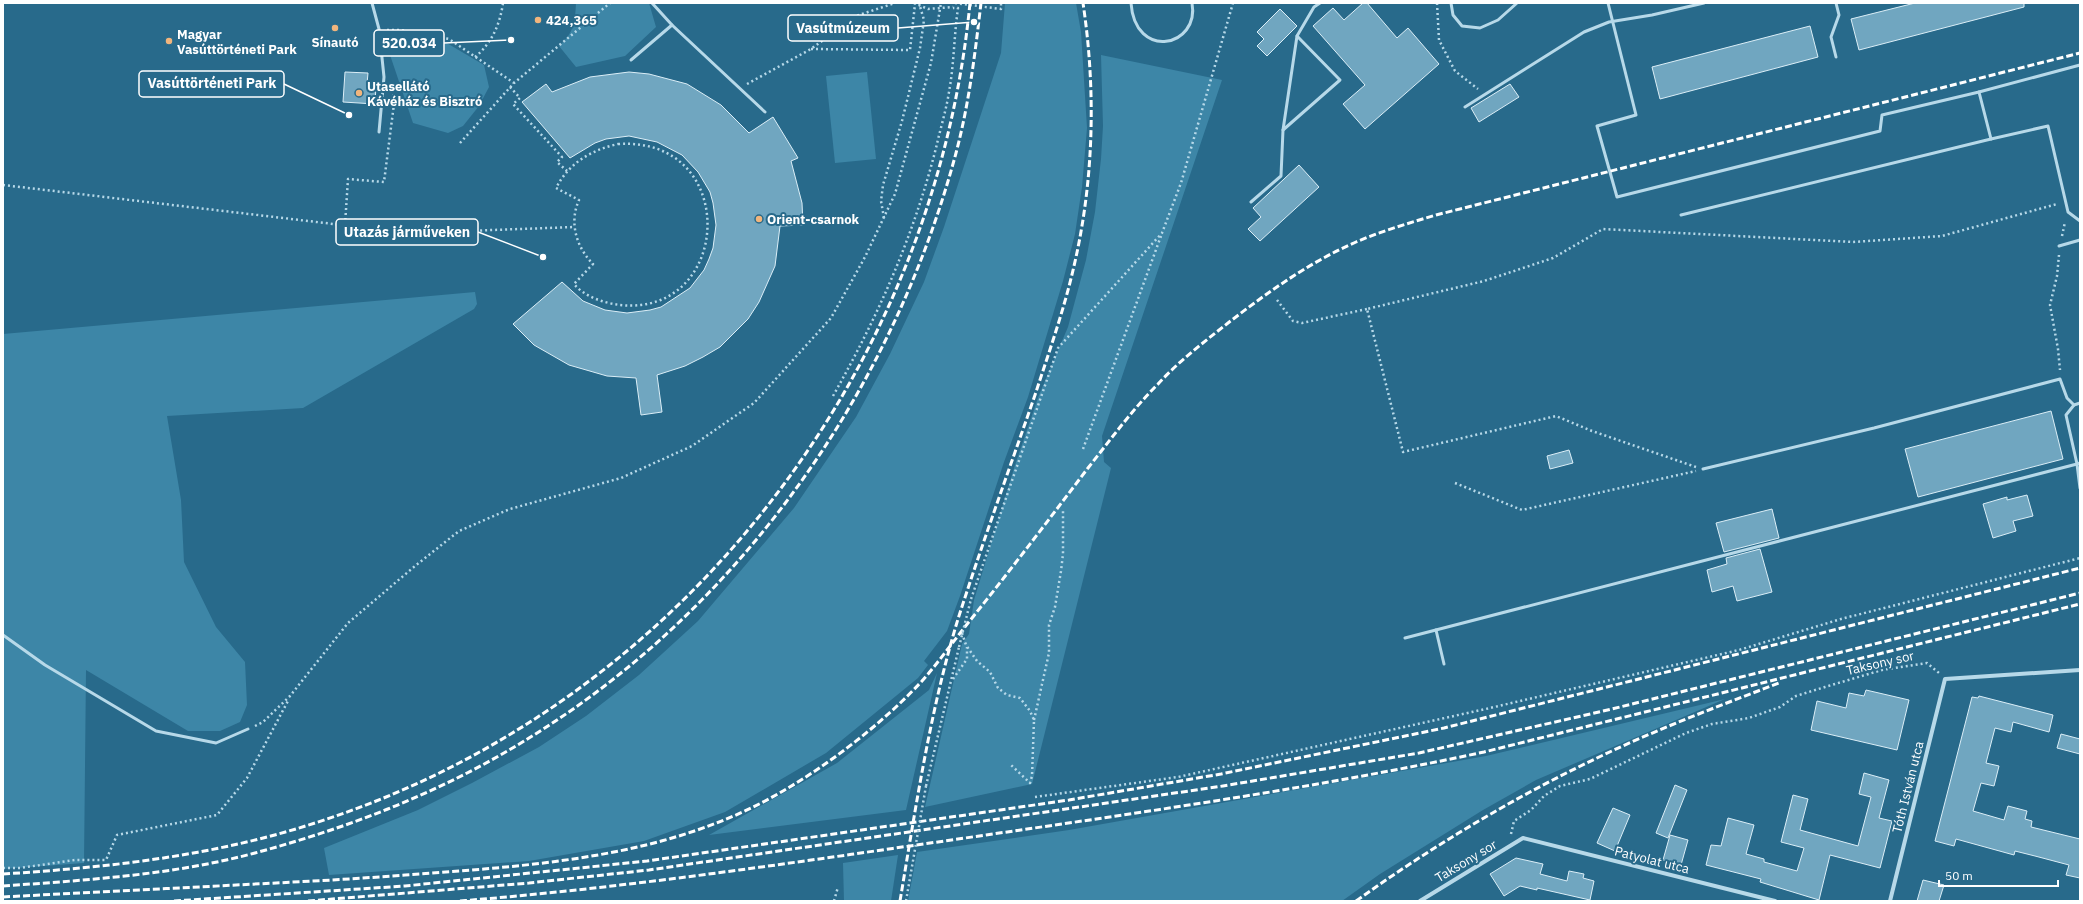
<svg xmlns="http://www.w3.org/2000/svg" width="2083" height="904" viewBox="0 0 2083 904" font-family="'IBM Plex Sans',sans-serif">
	<style>
		.green { fill: #3d86a7 }
		.building { fill: #70a6c0; stroke: #dbeef7 }
		.lines { fill: none; stroke-linecap: round; stroke-linejoin: round }
		.path { stroke: #b7d9e9; stroke-width: 2.5; stroke-dasharray: 2 3; stroke-linecap: butt }
		.service { stroke: #b7d9e9; stroke-width: 3 }
		.minor { stroke: #b7d9e9; stroke-width: 4 }
		.rail { stroke: #fff; stroke-width: 3; stroke-dasharray: 7 3; stroke-linecap: butt }
		.path-bridge { stroke: #b7d9e9; stroke-width: 2.5; stroke-dasharray: 2 3; stroke-linecap: butt }
		.poi-dot { fill: #f1b57d; stroke: #286a8b; stroke-width: 1.5 }
		.labels { text-anchor: middle; dominant-baseline: central; stroke-width: 4; stroke-linejoin: round; paint-order: stroke }
		.poi-label { font-size: 13px; font-weight: bold; fill: #fff; stroke: #286a8b; text-anchor: start }
		.street-label { font-size: 13px; fill: #fff; stroke: #286a8b }
		.leader { fill: none; stroke: #fff; stroke-width: 1.5 }
		.callout-dot { fill: #fff; stroke: #286a8b; stroke-width: 1.5 }
		.callout { fill: #286a8b; stroke: #fff; stroke-width: 1.5 }
		.callout-label { font-size: 14px; text-anchor: middle; font-weight: bold; fill: #fff }
	</style>
	<rect width="100%" height="100%" fill="#286a8b"/>
	<g class="green">
		<path d="M 576,3 L 649,3 L 656,27 L 625,56 L 576,67 L 559,46 C 574,33 575,22 576,3 Z"/>
		<polygon points="1005,3 1076,3 1081,32 1087,128 1082,187 1075,234 1063,281 1028,397 1004,462 960,596 947,631 924,661 928,665 918,678 826,753 725,812 644,841 529,861 329,875 324,848 418,810 472,783 539,747 586,716 639,675 698,621 794,508 856,417 890,354 924,282 944,227 1001,53"/>
		<polygon points="400,35 445,42 484,65 489,87 479,106 463,126 448,133 413,123 388,49"/>
		<polygon points="1101,55 1222,80 1102,436 1104,462 1111,468 1032,784 925,807 962,644 969,634 974,600 1015,465 1039,395 1068,327 1086,260 1095,212 1101,159 1103,126"/>
		<polygon points="867,72 876,159 835,163 826,76"/>
		<polygon points="475,292 477,304 474,309 303,408 167,416 181,500 184,562 216,627 245,662 247,705 240,722 220,731 188,731 86,670 84,863 3,869 3,334"/>
		<polygon points="937,673 906,810 709,835 837,763 929,690"/>
		<polygon points="1725,699 1536,780 1483,810 1380,874 1342,901 908,901 917,852 1069,830 1486,756"/>
		<polygon points="898,855 891,901 844,901 843,863"/>
	</g>
	<g class="building">
		<polygon points="1363,3 1367,3 1397,38 1408,28 1439,64 1365,129 1343,104 1365,85 1313,26 1333,8 1344,20"/>
		<polygon points="1915,3 2024,3 2024,7 1859,50 1851,19"/>
		<polygon points="1280,9 1297,26 1267,56 1257,46 1264,39 1257,32"/>
		<polygon points="1810,26 1818,57 1660,99 1652,67"/>
		<polygon points="345,72 368,73 367,84 376,85 375,104 343,102"/>
		<polygon points="629,72 649,74 687,84 721,105 749,133 773,117 798,158 791,161 802,203 803,225 780,226 775,266 759,302 748,319 720,347 703,357 685,366 657,375 662,412 641,415 636,378 607,376 569,365 534,345 513,324 562,282 583,301 605,310 627,313 650,310 661,307 690,288 704,270 709,259 713,248 716,225 713,203 710,192 698,172 682,155 657,142 629,136 606,139 595,143 570,158 522,102 546,84 552,92 590,77"/>
		<polygon points="1510,84 1519,97 1479,122 1471,108"/>
		<polygon points="1299,165 1319,187 1260,241 1248,229 1261,217 1253,208"/>
		<polygon points="2051,411 2063,459 1918,497 1905,449"/>
		<polygon points="1569,450 1573,463 1550,469 1547,456"/>
		<polygon points="2027,495 2033,516 2013,521 2016,531 1993,538 1983,504 2007,497 2007,500"/>
		<polygon points="1772,509 1779,538 1724,552 1716,523"/>
		<polygon points="1760,549 1772,592 1737,601 1733,586 1712,592 1707,570 1727,564 1726,558"/>
		<polygon points="1866,690 1909,700 1897,750 1811,730 1817,701 1846,708 1849,693 1864,696"/>
		<polygon points="1979,696 2053,715 2049,732 2013,722 2011,732 1995,728 1986,763 1999,766 1994,786 1981,783 1973,811 2004,820 2008,806 2027,811 2025,819 2032,821 2031,827 2080,839 2080,878 2066,875 2069,865 2035,856 2015,851 2014,855 1956,839 1954,846 1935,841 1972,697 1978,698"/>
		<polygon points="2061,734 2080,739 2080,754 2057,748"/>
		<polygon points="1864,773 1889,780 1879,818 1892,821 1880,868 1830,855 1819,900 1760,882 1761,879 1706,865 1711,845 1721,846 1728,818 1754,825 1746,854 1764,859 1764,862 1797,871 1804,848 1781,842 1793,795 1808,799 1800,830 1858,846 1871,797 1859,794"/>
		<polygon points="1675,785 1687,790 1668,838 1656,833"/>
		<polygon points="1613,808 1630,815 1615,851 1597,843"/>
		<polygon points="1670,835 1688,840 1681,865 1663,860"/>
		<polygon points="1516,858 1543,864 1540,874 1567,881 1569,871 1584,874 1583,878 1594,881 1590,900 1537,888 1537,890 1520,886 1504,896 1490,874"/>
		<polygon points="1923,880 1944,885 1939,901 1917,901"/>
	</g>
	<g class="lines">
		<g class="path">
			<polyline points="914,3 928,9 953,7"/>
			<polyline points="955,3 1001,9 1001,3"/>
			<polyline points="1437,3 1439,40 1455,71 1478,89"/>
			<polyline points="387,30 401,30 449,39 514,83"/>
			<polyline points="811,49 910,50 915,4"/>
			<path d="M 475,57 C 492,43 500,24 503,3"/>
			<polyline points="747,84 811,49 856,16 895,3"/>
			<polyline points="510,87 520,98 513,104 562,157 557,162 567,171"/>
			<polyline points="460,143 514,83 610,3"/>
			<path d="M 618,144 C 741,136 733,317 620,305 C 604,303 585,297 574,284 L 593,264 C 576,247 569,222 579,200 L 556,188 C 569,163 591,150 618,144 Z"/>
			<polyline points="3,185 410,233 575,227"/>
			<polyline points="884,218 881,201 883,185 902,121 920,48 924,20 919,3"/>
			<polyline points="345,225 348,179 384,182 395,96 391,95"/>
			<polyline points="2062,236 2065,222"/>
			<polyline points="2059,255 2057,276 2050,305 2058,349 2060,370"/>
			<polyline points="1277,300 1293,321 1302,323 1367,309"/>
			<path d="M 833,396 C 878,316 913,238 936,148 C 940,130 946,111 949,92 C 954,65 954,36 958,8 L 953,8"/>
			<polyline points="1083,449 1161,236"/>
			<polyline points="1696,467 1592,431 1556,416 1403,452 1367,309 1484,281 1553,258 1603,229 1853,242 1942,236 2057,204"/>
			<polyline points="1455,483 1522,510 1696,471"/>
			<polyline points="971,599 1058,348 1162,233 1181,183 1233,3"/>
			<polyline points="962,633 966,645 977,661 990,672 998,688 1007,695 1020,698 1030,711 1034,720 1032,776 1030,783 1011,765"/>
			<polyline points="953,679 967,659 967,647"/>
			<polyline points="1034,720 1049,653 1049,625 1055,607 1061,571 1063,554 1063,510"/>
			<polyline points="255,726 263,722 290,696 348,623 415,566 459,531 510,509 621,478 692,446 754,403 831,318 865,257 895,194 931,63 941,3"/>
			<polyline points="926,786 959,647"/>
			<polyline points="1035,797 1178,777 1490,708 1739,650 1841,619 2080,558"/>
			<polyline points="1511,834 1514,821 1531,810 1544,796 1560,786 1590,779 1686,733 1712,724 1749,718 1780,707 1796,696 1825,687 1882,670 1927,663 1939,673"/>
			<polyline points="3,868 20,868 75,860 106,860 117,835 217,815 247,778 289,699"/>
			<polyline points="834,901 838,887"/>
		</g>
		<g class="service">
			<polyline points="372,3 379,29 384,77 379,132"/>
			<polyline points="652,3 672,25 765,112"/>
			<path d="M 1131,3 C 1135,61 1200,47 1192,3"/>
			<polyline points="1451,3 1453,15 1462,26 1480,28 1498,20 1517,3"/>
			<polyline points="1608,3 1636,115 1597,126 1617,197 1880,131 1882,115 1979,92"/>
			<polyline points="1836,3 1839,15 1831,37 1836,57"/>
			<polyline points="631,60 672,25"/>
			<polyline points="2080,65 1979,92 1991,139 2048,126 2068,212 2080,221"/>
			<polyline points="1465,107 1584,32 1609,22 1652,15 1704,3"/>
			<polyline points="1283,130 1340,80 1297,36"/>
			<polyline points="1251,202 1281,176 1283,130 1297,36 1314,7 1320,3"/>
			<polyline points="1681,215 1991,139"/>
			<polyline points="2059,246 2080,240"/>
			<polyline points="2080,463 2077,464 2080,488"/>
			<polyline points="1703,469 1874,428 2060,379 2067,398 2074,405 2080,403"/>
			<polyline points="1436,630 1444,664"/>
			<polyline points="3,635 45,665 156,731 216,743 248,729"/>
			<polyline points="1405,638 2077,464 2066,415 2074,405"/>
		</g>
		<g class="minor">
			<polyline points="1420,901 1523,838 1775,901"/>
			<polyline points="1890,901 1945,679 2080,670"/>
		</g>
		<g class="rail">
			<path d="M 3,874 C 114,867 222,855 327,819 C 681,701 934,373 970,3"/>
			<path d="M 3,886 C 87,880 173,875 255,853 C 351,827 444,791 529,738 C 740,608 892,392 956,153 C 969,104 975,54 981,3"/>
			<path d="M 3,897 C 113,891 222,886 332,880 C 383,877 433,873 484,869 C 588,860 691,845 783,791 C 831,763 884,722 922,681 C 937,664 950,646 964,628 C 1006,576 1047,522 1088,468 C 1111,439 1132,410 1158,384 C 1179,361 1204,342 1228,323 C 1268,292 1310,262 1356,242 C 1382,231 1409,223 1436,215 L 2080,53"/>
			<polyline points="174,901 405,886 647,861 1069,800 1221,774 1444,728 2080,568"/>
			<polyline points="308,901 529,883 649,870 1223,786 1419,753 1612,709 2080,593"/>
			<path d="M 460,901 C 636,887 811,860 986,835 C 1152,811 1320,787 1484,752 L 2080,604"/>
			<path d="M 900,901 C 916,806 930,711 958,619 C 982,544 1009,470 1035,395 C 1049,352 1064,310 1074,266 C 1094,180 1096,90 1083,3"/>
			<path d="M 1356,901 C 1437,843 1523,792 1614,750 C 1668,725 1724,704 1779,683"/>
		</g>
		<g class="path-bridge">
			<polyline points="959,647 971,599"/>
			<polyline points="906,901 926,786"/>
		</g>
	</g>
	<g class="poi-dot">
		<circle cx="538" cy="20" r="4"/>
		<circle cx="335" cy="28" r="4"/>
		<circle cx="169" cy="41" r="4"/>
		<circle cx="359" cy="93" r="4"/>
		<circle cx="759" cy="219" r="4"/>
	</g>
	<g class="labels">
		<g class="poi-label">
			<text x="546" y="20">424,365</text>
			<text x="177" y="34">Magyar<tspan x="177" dy="15">Vasúttörténeti Park</tspan></text>
			<text x="335" y="42" text-anchor="middle">Sínautó</text>
			<text x="367" y="86">Utasellátó<tspan x="367" dy="15">Kávéház és Bisztró</tspan></text>
			<text x="767" y="219">Orient-csarnok</text>
		</g>
		<g class="street-label">
			<text transform="translate(1880 663) rotate(-13)">Taksony sor</text>
			<text transform="translate(1908 787) rotate(-76)">Tóth István utca</text>
			<text transform="translate(1652 860) rotate(14)">Patyolat utca</text>
			<text transform="translate(1466 861) rotate(-31)">Taksony sor</text>
		</g>
	</g>
	<path class="leader" d="M974 22L898 28M511 40L444 43M349 115L284 84M543 257L478 232"/>
	<g class="callout-dot">
		<circle cx="974" cy="22" r="4"/>
		<circle cx="511" cy="40" r="4"/>
		<circle cx="349" cy="115" r="4"/>
		<circle cx="543" cy="257" r="4"/>
	</g>
	<g class="callout">
		<rect x="788" y="15" width="110" height="26" rx="4"/>
		<rect x="374" y="30" width="70" height="26" rx="4"/>
		<rect x="139" y="71" width="145" height="26" rx="4"/>
		<rect x="336" y="219" width="142" height="26" rx="4"/>
	</g>
	<g class="callout-label">
		<text x="843" y="33">Vasútmúzeum</text>
		<text x="409" y="48">520.034</text>
		<text x="212" y="88">Vasúttörténeti Park</text>
		<text x="407" y="237">Utazás járműveken</text>
	</g>
	<rect width="2083" height="904" fill="none" stroke="#ffffff" stroke-width="8"/>
	<path d="M1939 880v6h119v-6" fill="none" stroke="#ffffff" stroke-width="2"/>
	<text x="1945" y="880" font-size="12" fill="#ffffff" stroke="#286a8b" stroke-width="3" paint-order="stroke">50 m</text>
</svg>
